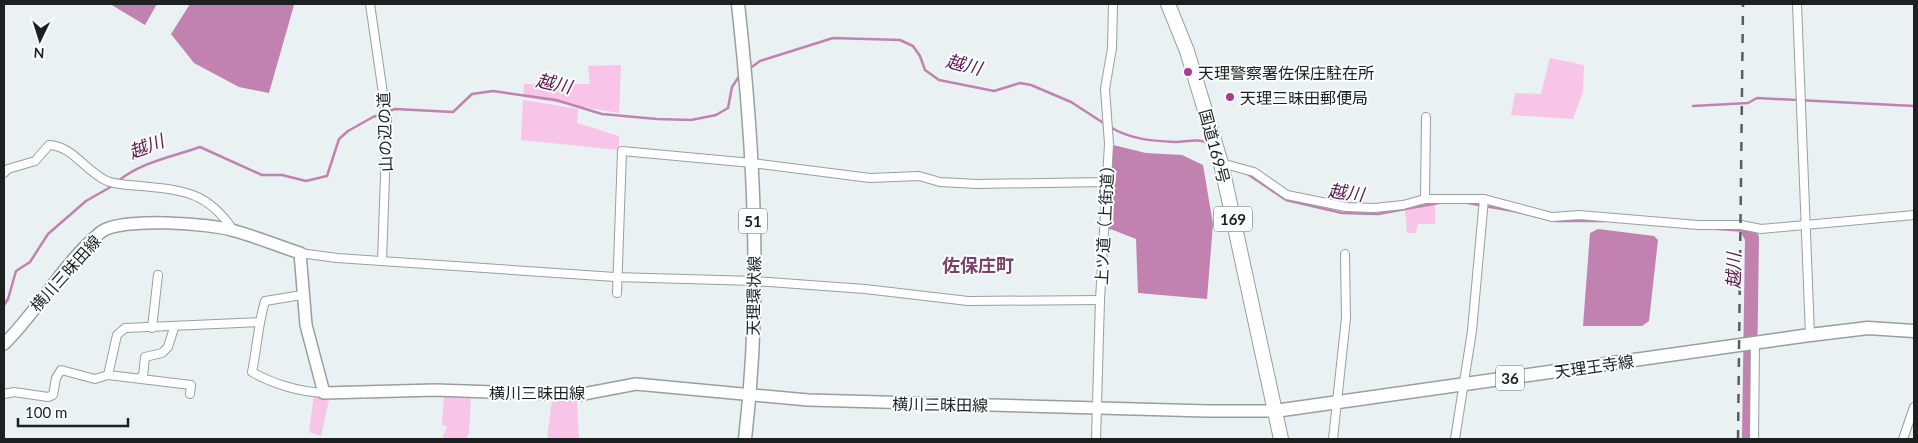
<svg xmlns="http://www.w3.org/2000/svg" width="1918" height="443" viewBox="0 0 1918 443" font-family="Lato,'Noto Sans JP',sans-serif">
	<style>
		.green { fill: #f8c4e8 }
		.water { fill: #c282b0 }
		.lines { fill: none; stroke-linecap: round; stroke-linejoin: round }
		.stream { stroke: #c282b0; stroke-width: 2.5 }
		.river { stroke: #c282b0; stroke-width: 14 }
		.street-casing { stroke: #989fa0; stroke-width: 10 }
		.secondary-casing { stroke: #989fa0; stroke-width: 14 }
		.primary-casing { stroke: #989fa0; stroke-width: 15 }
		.highway-casing { stroke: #989fa0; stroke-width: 16 }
		.street { stroke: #fff; stroke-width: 8 }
		.secondary { stroke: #fff; stroke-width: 11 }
		.primary { stroke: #fff; stroke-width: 12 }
		.highway { stroke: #fff; stroke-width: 14 }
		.rail { stroke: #595e5e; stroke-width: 2.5; stroke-dasharray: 9 9; stroke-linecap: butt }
		.poi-dot { fill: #ad3a94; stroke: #f9feff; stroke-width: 2 }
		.labels { text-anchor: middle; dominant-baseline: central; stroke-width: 4; stroke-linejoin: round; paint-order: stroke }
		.shield { fill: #f9feff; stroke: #5f6363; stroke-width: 1 }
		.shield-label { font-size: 15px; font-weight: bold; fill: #1d2020 }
		.poi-label { font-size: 16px; fill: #1d2020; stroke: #f9feff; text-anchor: start }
		.street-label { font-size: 16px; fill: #1d2020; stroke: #f9feff }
		.water-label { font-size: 18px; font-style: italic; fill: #5f1250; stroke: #f9feff }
		.neighbourhood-label { font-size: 18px; font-weight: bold; fill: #7b406c; stroke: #f9feff }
	</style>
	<rect width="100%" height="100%" fill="#e9f1f3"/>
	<g class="green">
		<polygon points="1550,58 1584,65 1583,92 1573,119 1511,115 1515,93 1541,94"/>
		<polygon points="621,65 619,113 523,97 524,84 590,84 588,66"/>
		<polygon points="523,100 578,109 577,123 619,136 619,150 521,140"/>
		<polygon points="1435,204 1435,224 1418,224 1416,233 1407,233 1405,210"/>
		<polygon points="314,394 330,395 321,436 309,432"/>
		<polygon points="444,397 471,397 469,432 466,439 442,439 447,426 442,425"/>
		<polygon points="552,401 577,402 579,439 547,439"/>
	</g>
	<g class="water">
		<polygon points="110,4 157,4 145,25"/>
		<polygon points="190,4 294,5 269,93 239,87 194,63 171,34"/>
		<polygon points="1109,144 1146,153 1182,155 1203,165 1213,224 1207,299 1138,293 1136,239 1113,230 1103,228"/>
		<polygon points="1598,229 1654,236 1658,240 1649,321 1642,326 1583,326 1590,233"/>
	</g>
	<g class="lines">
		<g class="stream">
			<polyline points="749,69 760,61 833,38 900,40 913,46 920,56 925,70 939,80 994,91 1020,83 1031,85 1071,102 1105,124"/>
			<polyline points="1693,106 1748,103 1757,98 1914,106"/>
			<path d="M 1110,127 C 1130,139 1151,141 1175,142 C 1187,142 1200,137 1210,145"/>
			<polyline points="1246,173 1286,200 1342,213 1378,214 1444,202"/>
			<path d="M 118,181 C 142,162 171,157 200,147 L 262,175 L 282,175 L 306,181 L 327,176 L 339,139 L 348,131 L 373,117 L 395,109 L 453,112 L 472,94 L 493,91 L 556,100 L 602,114 L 657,119 L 691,120 L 716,115 L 728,108 L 732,87 L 740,75"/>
			<polyline points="1462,202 1513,211 1556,221 1605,221"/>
			<polyline points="1670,226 1748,231"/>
			<polyline points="4,305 8,299 16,271 30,262 48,234 86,201 114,185"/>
		</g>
		<polyline class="river" points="1748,231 1752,238 1749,439"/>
		<g class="street-casing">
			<g id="street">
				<polyline points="370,4 387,121 382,261"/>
				<polyline points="1797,4 1810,335"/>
				<polyline points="1221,163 1254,172 1287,195 1346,207 1374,208 1403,205 1425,199 1484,199 1552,217 1579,215 1698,225 1741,225 1761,229 1914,215"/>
				<path d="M 4,173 L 8,169 L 35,161 L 49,145 C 73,146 86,172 107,181 C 118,185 129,185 141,186 C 183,190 208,192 233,230"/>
				<polyline points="1425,199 1426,117"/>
				<polyline points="300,253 337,258 615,277 755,281 865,289 968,301 1100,300"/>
				<polyline points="617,293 622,151 752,163 870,178 919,176 940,182 977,184 1106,182"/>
				<path d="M 302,295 L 265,301 C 258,324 257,348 252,372 C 273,384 300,392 324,393"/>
				<polyline points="152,328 158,275"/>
				<polyline points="108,375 117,335 125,328 259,322"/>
				<polyline points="139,378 143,376 145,357 162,353 168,347 174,328"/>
				<polyline points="4,394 14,392 48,397 53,395 56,378 61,370 95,379 108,375 191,385 190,394"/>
				<polyline points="1096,439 1100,300 1109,144 1105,89 1112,48 1113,4"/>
				<polyline points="1333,439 1346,318 1345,254"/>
				<polyline points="1455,439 1472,331 1484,199"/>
				<polyline points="1754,439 1755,343"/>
				<polyline points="1903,439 1914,407"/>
			</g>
		</g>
		<g class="secondary-casing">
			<path id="secondary" d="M 4,344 C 39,310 62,264 101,232 C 120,217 211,223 235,231 C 257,237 278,246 300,253 L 306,325 L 324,393 L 435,390 L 578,395 L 636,384 L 808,400 L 1208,411 L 1275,411"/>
		</g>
		<g class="primary-casing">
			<g id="primary">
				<path d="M 738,4 C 754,148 762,295 745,439"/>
				<polyline points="1275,411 1810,335 1868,328 1914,331"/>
			</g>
		</g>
		<g class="highway-casing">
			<polyline id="highway" points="1168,4 1187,51 1221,163 1281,439"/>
		</g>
		<use href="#street" class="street"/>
		<use href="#secondary" class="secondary"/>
		<use href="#primary" class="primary"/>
		<use href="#highway" class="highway"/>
		<polyline class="rail" points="1738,439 1743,4"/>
	</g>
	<g class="poi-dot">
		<circle cx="1188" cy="72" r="5"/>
		<circle cx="1230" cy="97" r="5"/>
	</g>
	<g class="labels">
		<g class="shield">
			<rect x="1214" y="206.5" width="38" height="25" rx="4"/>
			<rect x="739" y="208.5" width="28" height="25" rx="4"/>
			<rect x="1496" y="365.5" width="28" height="25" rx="4"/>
		</g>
		<g class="shield-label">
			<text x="1233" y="219">169</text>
			<text x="753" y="221">51</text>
			<text x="1510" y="378">36</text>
		</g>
		<g class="poi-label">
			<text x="1198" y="72">天理警察署佐保庄駐在所</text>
			<text x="1240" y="97">天理三昧田郵便局</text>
		</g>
		<g class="street-label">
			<text transform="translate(384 132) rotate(-92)">山の辺の道</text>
			<text transform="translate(1215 146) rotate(75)">国道169号</text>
			<text transform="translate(1104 221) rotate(-87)">上ツ道（上街道）</text>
			<text transform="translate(65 273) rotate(-48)">横川三昧田線</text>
			<text transform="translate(753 296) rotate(-89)">天理環状線</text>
			<text transform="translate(1594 366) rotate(-8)">天理王寺線</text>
			<text x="537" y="392">横川三昧田線</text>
			<text transform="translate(940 404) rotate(1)">横川三昧田線</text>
		</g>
		<g class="water-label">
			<text transform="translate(964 64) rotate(14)">越川</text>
			<text transform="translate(554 83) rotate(12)">越川</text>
			<text transform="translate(146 146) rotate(-21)">越川</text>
			<text transform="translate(1346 192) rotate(7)">越川</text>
			<text transform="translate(1733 271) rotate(-89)">越川</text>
		</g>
		<g class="neighbourhood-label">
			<text x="978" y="265">佐保庄町</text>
		</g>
	</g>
	<rect width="1918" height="443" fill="none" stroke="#1d2020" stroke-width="10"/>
	<g transform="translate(40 40) rotate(184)" stroke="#f9feff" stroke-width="4" paint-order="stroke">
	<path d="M0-4L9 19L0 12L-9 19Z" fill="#1d2020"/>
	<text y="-8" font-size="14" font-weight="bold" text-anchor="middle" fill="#1d2020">N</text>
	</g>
	<path d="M18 418v8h110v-8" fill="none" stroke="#1d2020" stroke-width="2.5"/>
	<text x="25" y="418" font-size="15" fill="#1d2020" stroke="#f9feff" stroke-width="4" paint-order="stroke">100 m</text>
</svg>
